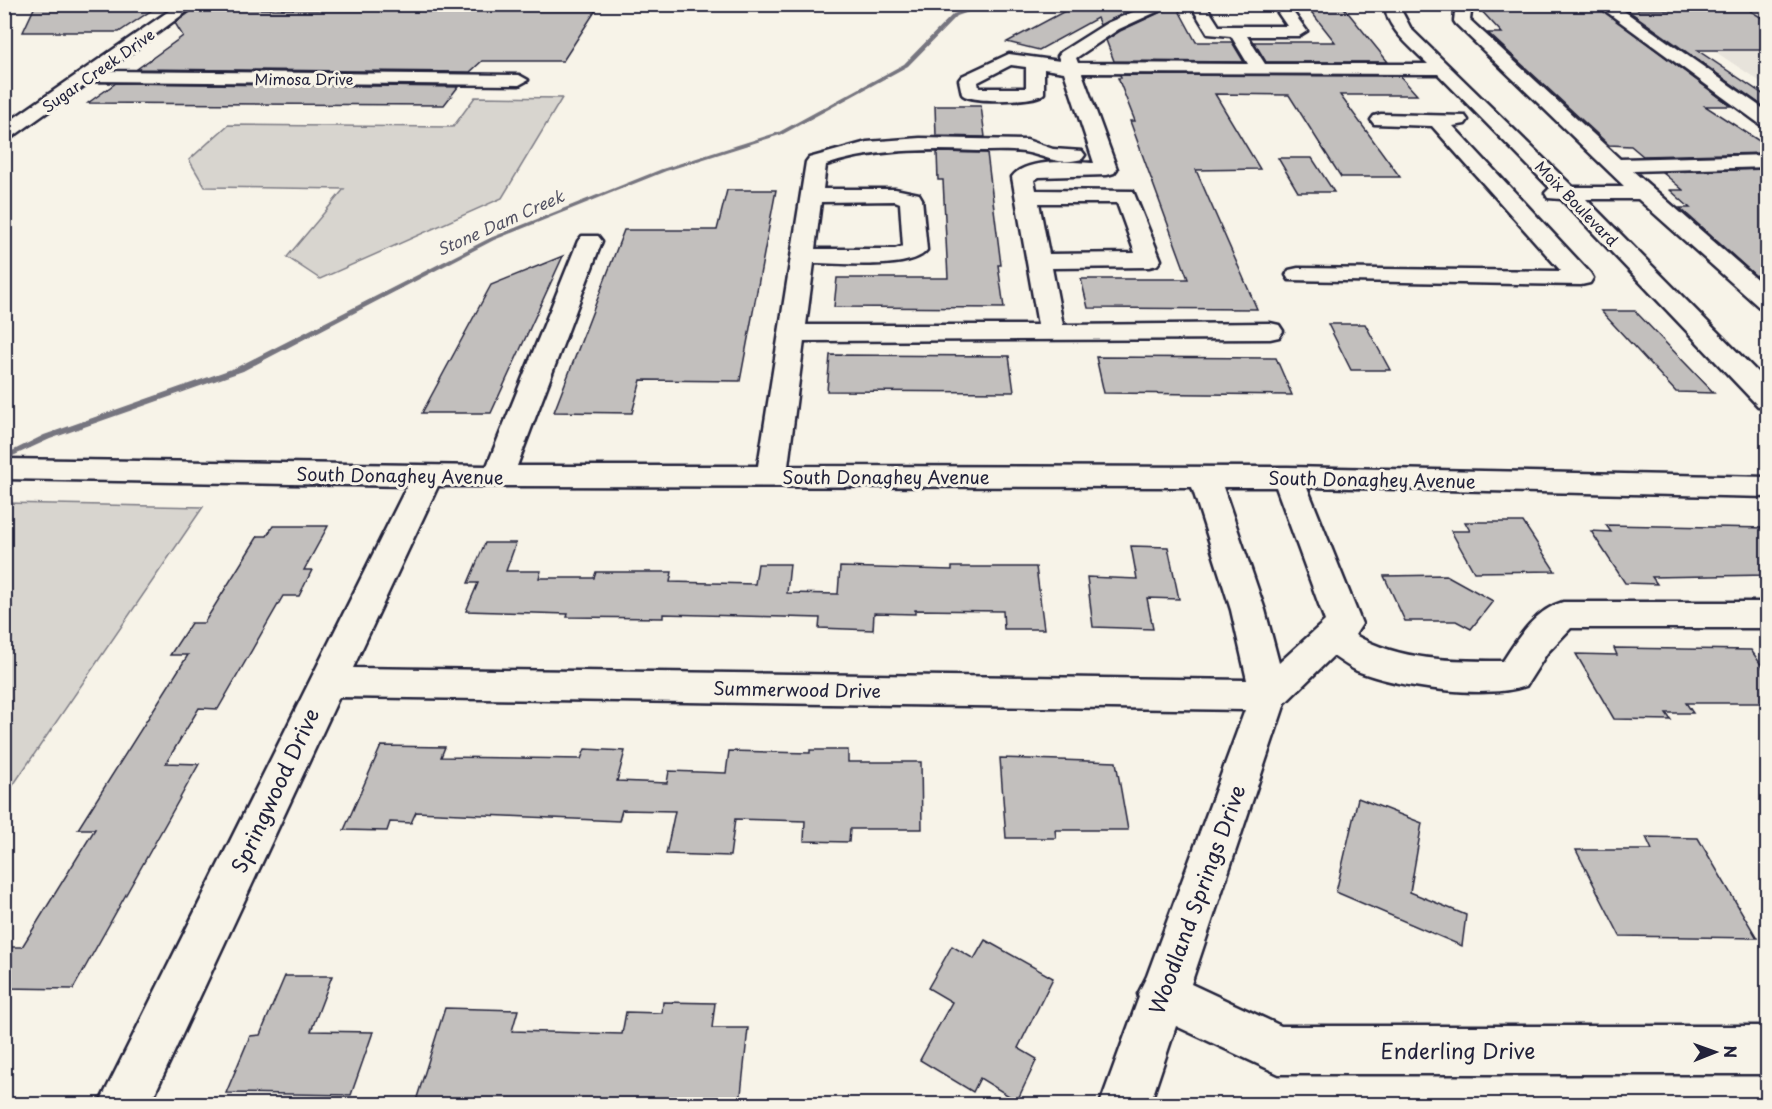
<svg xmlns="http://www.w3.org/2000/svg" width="1772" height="1109" viewBox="0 0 1772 1109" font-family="'Playpen Sans',sans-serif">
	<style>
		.built { fill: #e7e3db }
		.green { fill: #d8d5cf; stroke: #7d7c85; stroke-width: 1.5 }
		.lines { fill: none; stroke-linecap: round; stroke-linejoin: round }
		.stream { fill: #76747f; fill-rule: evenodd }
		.building { fill: #c2bfbd; stroke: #22223b; stroke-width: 1.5 }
		.minor-casing { stroke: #22223b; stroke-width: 5 }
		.minor { fill: #f7f3e8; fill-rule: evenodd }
		.labels { text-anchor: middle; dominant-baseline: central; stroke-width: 6; stroke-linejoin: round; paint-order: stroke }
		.far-street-label { font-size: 15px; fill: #22223b; stroke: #f7f3e8 }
		.far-water-label { font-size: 16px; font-style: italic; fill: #535263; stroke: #f7f3e8 }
		.street-label { font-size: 18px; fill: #22223b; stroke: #f7f3e8 }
		.near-street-label { font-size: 21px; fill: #22223b; stroke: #f7f3e8 }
	</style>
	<rect width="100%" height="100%" fill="#f7f3e8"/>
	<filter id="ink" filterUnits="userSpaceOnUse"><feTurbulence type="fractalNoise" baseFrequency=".0167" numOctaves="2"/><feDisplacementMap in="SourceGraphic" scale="12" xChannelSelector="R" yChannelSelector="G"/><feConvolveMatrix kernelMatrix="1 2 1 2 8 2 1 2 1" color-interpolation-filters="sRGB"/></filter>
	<g filter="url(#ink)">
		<polygon class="built" points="1645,5 1767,5 1767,86"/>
		<g class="green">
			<polygon points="475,97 562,98 502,198 320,279 287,257 344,189 205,187 189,160 228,125 453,127"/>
			<polygon points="4,503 203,507 5,797 4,797"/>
		</g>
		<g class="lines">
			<polygon class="stream" points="984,4 992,4 957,16 908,66 783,134 666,171 494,240 243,371 50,439 4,460 4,455 44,435 237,367 490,238 662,169 779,132 904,64 953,14"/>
		</g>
		<g class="building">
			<polygon points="36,4 161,4 119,32 23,32"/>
			<polygon points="1078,4 1145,4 1100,25 1097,18 1039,50 1007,42"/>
			<polygon points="1305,4 1341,4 1388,62 1266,62 1254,42 1335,42"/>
			<polygon points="1541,4 1594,4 1731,106 1705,106 1767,146 1767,153 1643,156 1631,146 1609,145 1488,33 1502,33 1478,7 1547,9"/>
			<polygon points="1619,4 1631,4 1638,10 1749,10 1767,21 1767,50 1697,50 1767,97 1767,106 1763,106"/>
			<polygon points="1176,5 1196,42 1232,42 1244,62 1114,61 1106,40 1120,31"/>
			<polygon points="196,8 413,11 596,10 563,61 482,61 470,72 137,69 183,36 175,23"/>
			<polygon points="1120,75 1400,76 1417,95 1340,95 1400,177 1341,177 1289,95 1215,94 1260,169 1196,170 1257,309 1088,308 1081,279 1188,279 1130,121 1135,121 1118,78 1121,78"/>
			<polygon points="116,83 458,87 444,105 88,103"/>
			<polygon points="935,106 981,106 985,137 936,136"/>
			<polygon points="937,152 987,153 1001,265 998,265 1004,308 834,307 837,278 948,278 943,180 938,180"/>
			<polygon points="1278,158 1312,158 1334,192 1298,192"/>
			<polygon points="1767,169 1767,286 1680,208 1690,208 1670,190 1683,190 1662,172"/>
			<polygon points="727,190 776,190 740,381 641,380 632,413 554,412 624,230 717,230"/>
			<polygon points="563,256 491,413 422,413 491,285"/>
			<polygon points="1601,311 1635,311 1714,393 1676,392"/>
			<polygon points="1328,324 1365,324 1390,370 1351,370"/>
			<polygon points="830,355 1009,356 1014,392 827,391"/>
			<polygon points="1096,357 1276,358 1292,395 1104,393"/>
			<polygon points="1465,522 1523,522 1555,571 1474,572 1451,531 1470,531"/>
			<polygon points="1606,525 1767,528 1767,575 1652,577 1657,584 1625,583 1591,531 1611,532"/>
			<polygon points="273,526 328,526 304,570 312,570 299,596 283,596 218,709 199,708 166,763 199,764 73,989 4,988 4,947 22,947 95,829 78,829 188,655 170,655 191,623 204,623 258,536 267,536"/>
			<polygon points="485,543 516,543 506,571 541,571 539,578 594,578 596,572 672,572 670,582 755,584 758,564 790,564 787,593 838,594 840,567 952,570 952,567 1036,567 1044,629 1004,629 1003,611 915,610 915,614 874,613 873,630 819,628 820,618 663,614 663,618 567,617 568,614 466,611 478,583 468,583"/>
			<polygon points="1131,546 1168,547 1179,599 1147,598 1153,629 1093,627 1087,577 1137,579"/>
			<polygon points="1446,575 1493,601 1471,629 1456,621 1405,621 1384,576"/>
			<polygon points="1614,648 1751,650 1767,673 1767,703 1686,703 1693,713 1666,713 1671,720 1614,719 1576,654 1617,655"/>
			<polygon points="381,746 445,747 441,757 581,759 585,749 625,751 617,781 667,783 669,771 726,773 729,751 810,753 810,750 848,750 848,762 921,762 922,829 850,829 849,842 804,841 805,821 735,819 730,856 666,854 675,811 622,810 619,821 416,812 411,823 390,822 387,831 344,830"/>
			<polygon points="1000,758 1116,762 1128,830 1055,830 1056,838 1006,838"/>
			<polygon points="1358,798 1422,823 1410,892 1466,915 1462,946 1336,892"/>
			<polygon points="1646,837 1698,838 1757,938 1620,936 1576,850 1652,850"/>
			<polygon points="985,940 1053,978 1018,1048 1037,1059 1017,1101 980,1078 973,1092 920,1060 952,1002 928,988 952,946 974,959"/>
			<polygon points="285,976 332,976 311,1031 373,1032 351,1095 226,1093 250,1036 260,1035"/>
			<polygon points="663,1002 715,1003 712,1028 748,1028 740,1104 415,1104 445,1008 518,1010 512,1031 622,1034 626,1012 662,1013"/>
		</g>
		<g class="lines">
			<g class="minor-casing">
				<g id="minor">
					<polygon points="179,4 197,4 106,71 519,75 528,80 519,85 91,81 11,138 4,140 4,125"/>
					<path d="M 1152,4 L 1174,4 L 1119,29 L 1076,58 L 1078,63 L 1248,64 L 1231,36 L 1208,34 L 1190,4 L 1205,4 L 1219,26 L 1287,26 L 1272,4 L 1287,4 L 1307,31 L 1299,36 L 1247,36 L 1265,64 L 1428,64 C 1415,51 1382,25 1386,4 L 1402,4 L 1401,10 L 1411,29 L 1573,187 L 1625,187 L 1456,24 L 1454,21 L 1456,4 L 1472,4 L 1470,20 L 1620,159 L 1768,155 L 1768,167 L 1633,171 L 1768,289 L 1768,309 L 1759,307 L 1638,199 L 1586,199 L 1768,383 L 1768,408 L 1758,406 L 1561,199 L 1548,198 L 1545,193 L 1550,188 L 1438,74 L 1082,73 L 1117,169 L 1114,173 L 1107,175 L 1039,177 L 1034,180 L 1036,190 L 1133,191 L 1161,260 L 1157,265 L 1149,267 L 1052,268 L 1063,325 L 1270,323 L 1279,325 L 1283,331 L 1279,337 L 1270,339 L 804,341 L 788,466 L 1288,467 L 1768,477 L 1768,497 L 1307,487 L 1362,624 L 1355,635 C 1400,661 1452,661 1503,661 C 1518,638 1535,610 1563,602 L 1768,602 L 1768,628 L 1571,628 L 1547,653 L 1526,686 C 1485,700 1397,687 1357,671 C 1349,667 1341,661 1333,656 L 1285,703 L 1191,984 L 1281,1026 L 1768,1026 L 1768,1074 L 1279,1074 L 1176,1026 L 1150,1104 L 1100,1104 L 1139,997 L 1138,994 L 1147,976 L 1245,710 L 339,697 L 150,1104 L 99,1104 L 407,486 L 4,479 L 4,459 L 487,466 L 578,241 L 582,236 L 598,236 L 602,241 L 517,466 L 758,466 L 806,162 L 809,158 L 867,142 L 920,138 L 1027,140 L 1053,149 L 1082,151 L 1085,155 L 1082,159 C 1056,166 1047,156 1024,152 C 1009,150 992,151 977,151 C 926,149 875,149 826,165 L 823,189 L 895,189 L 919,194 L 922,199 L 927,250 C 912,271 838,263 814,263 L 806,325 L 1038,325 L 1012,177 C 1025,158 1074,162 1094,163 L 1064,72 L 1044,69 L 1044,93 C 1038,102 968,103 962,94 L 959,80 L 962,76 L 1009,54 L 1060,61 L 1058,56 L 1061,52 L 1107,23 ZM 1011,65 L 1026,67 L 1026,88 L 979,88 L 978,82 ZM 895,201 L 900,203 L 903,246 L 895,249 L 815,249 L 821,202 ZM 1039,203 L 1117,203 L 1135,253 L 1049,254 ZM 438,486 L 1192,487 L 1231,610 L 1247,680 L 353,668 ZM 1223,487 L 1276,487 L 1325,621 L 1279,663 L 1265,610 Z"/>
					<polygon points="1596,4 1614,4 1768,112 1768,127 1761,125"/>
					<polygon points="1381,114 1465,116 1468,120 1465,124 1453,126 1590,273 1593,278 1590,283 1581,285 1289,280 1286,275 1289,270 1298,268 1561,271 1432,126 1374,124 1371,120 1374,116"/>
				</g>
			</g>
			<use href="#minor" class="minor"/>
		</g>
	</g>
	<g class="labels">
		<g class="far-street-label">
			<text transform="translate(98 70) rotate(-35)">Sugar Creek Drive</text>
			<text x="304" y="78">Mimosa Drive</text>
			<text transform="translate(1577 203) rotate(46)">Moix Boulevard</text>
		</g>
		<g class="far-water-label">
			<text transform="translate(500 222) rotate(-24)">Stone Dam Creek</text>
		</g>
		<g class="street-label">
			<text transform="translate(400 475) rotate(1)">South Donaghey Avenue</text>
			<text x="886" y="476">South Donaghey Avenue</text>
			<text transform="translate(1372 479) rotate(1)">South Donaghey Avenue</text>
			<text transform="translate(797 689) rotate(1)">Summerwood Drive</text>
		</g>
		<g class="near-street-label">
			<text transform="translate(274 790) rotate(-65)">Springwood Drive</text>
			<text transform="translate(1196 899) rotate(-70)">Woodland Springs Drive</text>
			<text x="1458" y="1050">Enderling Drive</text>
		</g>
	</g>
	<rect width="1772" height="1109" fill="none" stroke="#f7f3e8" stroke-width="24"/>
	<rect x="12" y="12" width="1748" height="1085" fill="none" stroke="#22223b" stroke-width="2" filter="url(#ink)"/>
	<g transform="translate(1715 1052) rotate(89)" stroke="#f7f3e8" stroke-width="4.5" paint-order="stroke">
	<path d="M0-4.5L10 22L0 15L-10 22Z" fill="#22223b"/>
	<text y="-9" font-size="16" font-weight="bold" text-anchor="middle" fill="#22223b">N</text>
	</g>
</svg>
